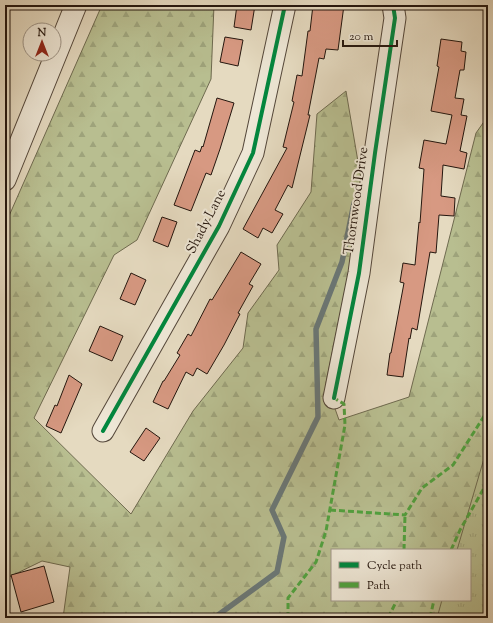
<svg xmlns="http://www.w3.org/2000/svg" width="493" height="623" viewBox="0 0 493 623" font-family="'Sorts Mill Goudy',serif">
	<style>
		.grass { fill: url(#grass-tufts); stroke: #6e6a4f }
		.forest { fill: url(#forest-firs); stroke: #6e6a4f }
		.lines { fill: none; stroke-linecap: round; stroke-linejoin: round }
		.stream { stroke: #6a7776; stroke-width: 5.5 }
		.building { fill: #d79982; stroke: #24160e }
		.minor-casing { stroke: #54473a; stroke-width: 23 }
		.minor { stroke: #eee7d6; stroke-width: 21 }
		.quiet { stroke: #50a13e; stroke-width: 3; stroke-dasharray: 6 3; stroke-linecap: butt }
		.cycleway-casing { stroke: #eee7d6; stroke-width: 6 }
		.cycleway { stroke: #00873e; stroke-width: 4 }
		.labels { text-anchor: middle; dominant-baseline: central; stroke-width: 4; stroke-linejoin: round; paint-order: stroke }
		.street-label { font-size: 14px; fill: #24160e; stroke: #eee7d6 }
	</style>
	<defs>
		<pattern id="grass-tufts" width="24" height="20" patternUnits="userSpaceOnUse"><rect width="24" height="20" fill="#b8be90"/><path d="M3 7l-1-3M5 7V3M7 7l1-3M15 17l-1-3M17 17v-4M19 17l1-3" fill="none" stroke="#9ea37b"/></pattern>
		<pattern id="forest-firs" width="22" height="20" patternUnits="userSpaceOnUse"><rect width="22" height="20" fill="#b8be90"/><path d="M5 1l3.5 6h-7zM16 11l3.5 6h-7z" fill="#9ea37b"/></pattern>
	</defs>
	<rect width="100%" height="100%" fill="#e5dac0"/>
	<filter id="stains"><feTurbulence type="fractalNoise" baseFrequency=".005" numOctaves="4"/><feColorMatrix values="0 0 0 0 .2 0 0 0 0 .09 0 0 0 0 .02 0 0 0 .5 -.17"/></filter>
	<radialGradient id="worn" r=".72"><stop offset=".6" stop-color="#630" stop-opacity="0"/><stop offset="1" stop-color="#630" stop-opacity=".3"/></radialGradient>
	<polygon class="grass" points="488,410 488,618 398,618 405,600 470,600 470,550 424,550"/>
	<polygon class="forest" points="102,5 214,5 211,79 137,240 114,255 34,418 131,514 193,411 243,348 248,313 279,270 277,245 311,192 317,114 346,91 364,197 326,383 339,420 409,397 476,133 488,116 488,445 457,550 332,550 332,600 442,600 437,618 63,618 70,567 42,561 5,579 5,225"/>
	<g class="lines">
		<polyline class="stream" points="214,618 277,572 284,537 272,510 318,417 316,329 342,262 354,203"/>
	</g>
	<g class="building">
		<polygon points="237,5 255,5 251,30 234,27"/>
		<polygon points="313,5 344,5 338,50 326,49 324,59 319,58 308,115 310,115 292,188 288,185 275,210 283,214 272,233 263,228 258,238 243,229 287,148 283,147 294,102 292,101 297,75 302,76 308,31 310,31"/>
		<polygon points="225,37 243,40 238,66 220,62"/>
		<polygon points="441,39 462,42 461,51 466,52 464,70 460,70 455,98 464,99 461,115 467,116 460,151 467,153 464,169 443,165 441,196 455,198 454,216 439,215 436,253 430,252 417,330 412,328 410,339 409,338 403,377 387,375 390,353 391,353 404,283 400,282 403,263 415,265 419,222 420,223 424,169 419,168 424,140 446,144 452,115 431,111 439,67 437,66"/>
		<polygon points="217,98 234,103 220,149 211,175 206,173 191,211 174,205 195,150 200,152 202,146 203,147"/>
		<polygon points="162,217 177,222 168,247 153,241"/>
		<polygon points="241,252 261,264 249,284 253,286 238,313 240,314 224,345 207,374 197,368 193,376 186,372 168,409 153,402 163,381 164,381 180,355 177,353 188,334 191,336 210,299 212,300"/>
		<polygon points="131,273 146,280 135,305 120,299"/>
		<polygon points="100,326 123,336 112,361 89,351"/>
		<polygon points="69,375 82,384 61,433 46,426 55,405 57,406"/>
		<polygon points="146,428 160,438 144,461 130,452"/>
		<polygon points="44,566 54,602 21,612 11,575"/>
	</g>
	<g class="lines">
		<g class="minor-casing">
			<g id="minor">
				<polyline points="5,180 76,5"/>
				<polyline points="334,398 359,273 375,153 395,18 393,5"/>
				<polyline points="103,431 219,226 253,153 285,5"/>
			</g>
		</g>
		<use href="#minor" class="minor"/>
		<g class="quiet">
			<polyline points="330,510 405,515 422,488 453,465 488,410"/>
			<polyline points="404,550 405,515"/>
			<polyline points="451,550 460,530 488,481"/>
			<polyline points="288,618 288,598 316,562 326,531 345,425 344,404 334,398"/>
			<polyline points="389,618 389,616 397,600"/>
			<polyline points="430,618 434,600"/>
		</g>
		<g class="cycleway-casing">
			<g id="cycleway">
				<polyline points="334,398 359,273 375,153 395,18 393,5"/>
				<polyline points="103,431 219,226 253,153 285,5"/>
			</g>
		</g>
		<use href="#cycleway" class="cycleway"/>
	</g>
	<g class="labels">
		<g class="street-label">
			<text transform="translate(357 201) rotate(-82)">Thornwood Drive</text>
			<text transform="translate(207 222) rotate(-63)">Shady Lane</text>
		</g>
	</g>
	<rect width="493" height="623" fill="none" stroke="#e5dac0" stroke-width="20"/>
	<rect x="6" y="6" width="481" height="611" fill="none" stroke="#24160e" stroke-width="2"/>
	<rect x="10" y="10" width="473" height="603" fill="none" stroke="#24160e"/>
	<rect x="331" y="549" width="140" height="52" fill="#eee7d6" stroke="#9d9386"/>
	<rect x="339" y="562" width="20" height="6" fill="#00873e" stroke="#9d9386"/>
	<text x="367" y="569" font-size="12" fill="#24160e">Cycle path</text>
	<rect x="339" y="582" width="20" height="6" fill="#50a13e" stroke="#9d9386"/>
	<text x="367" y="589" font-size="12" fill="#24160e">Path</text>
	<g transform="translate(42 42)"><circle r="19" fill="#eee7d6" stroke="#9d9386"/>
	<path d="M0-3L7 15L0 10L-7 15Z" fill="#8f2418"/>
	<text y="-6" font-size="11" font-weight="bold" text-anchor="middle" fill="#24160e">N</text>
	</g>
	<path d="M343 40v6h54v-6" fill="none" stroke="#24160e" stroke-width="2"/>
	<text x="349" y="40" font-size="12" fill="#24160e" stroke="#eee7d6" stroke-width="3" paint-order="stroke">20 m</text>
	<rect width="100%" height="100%" filter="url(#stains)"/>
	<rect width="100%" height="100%" fill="url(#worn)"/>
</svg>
